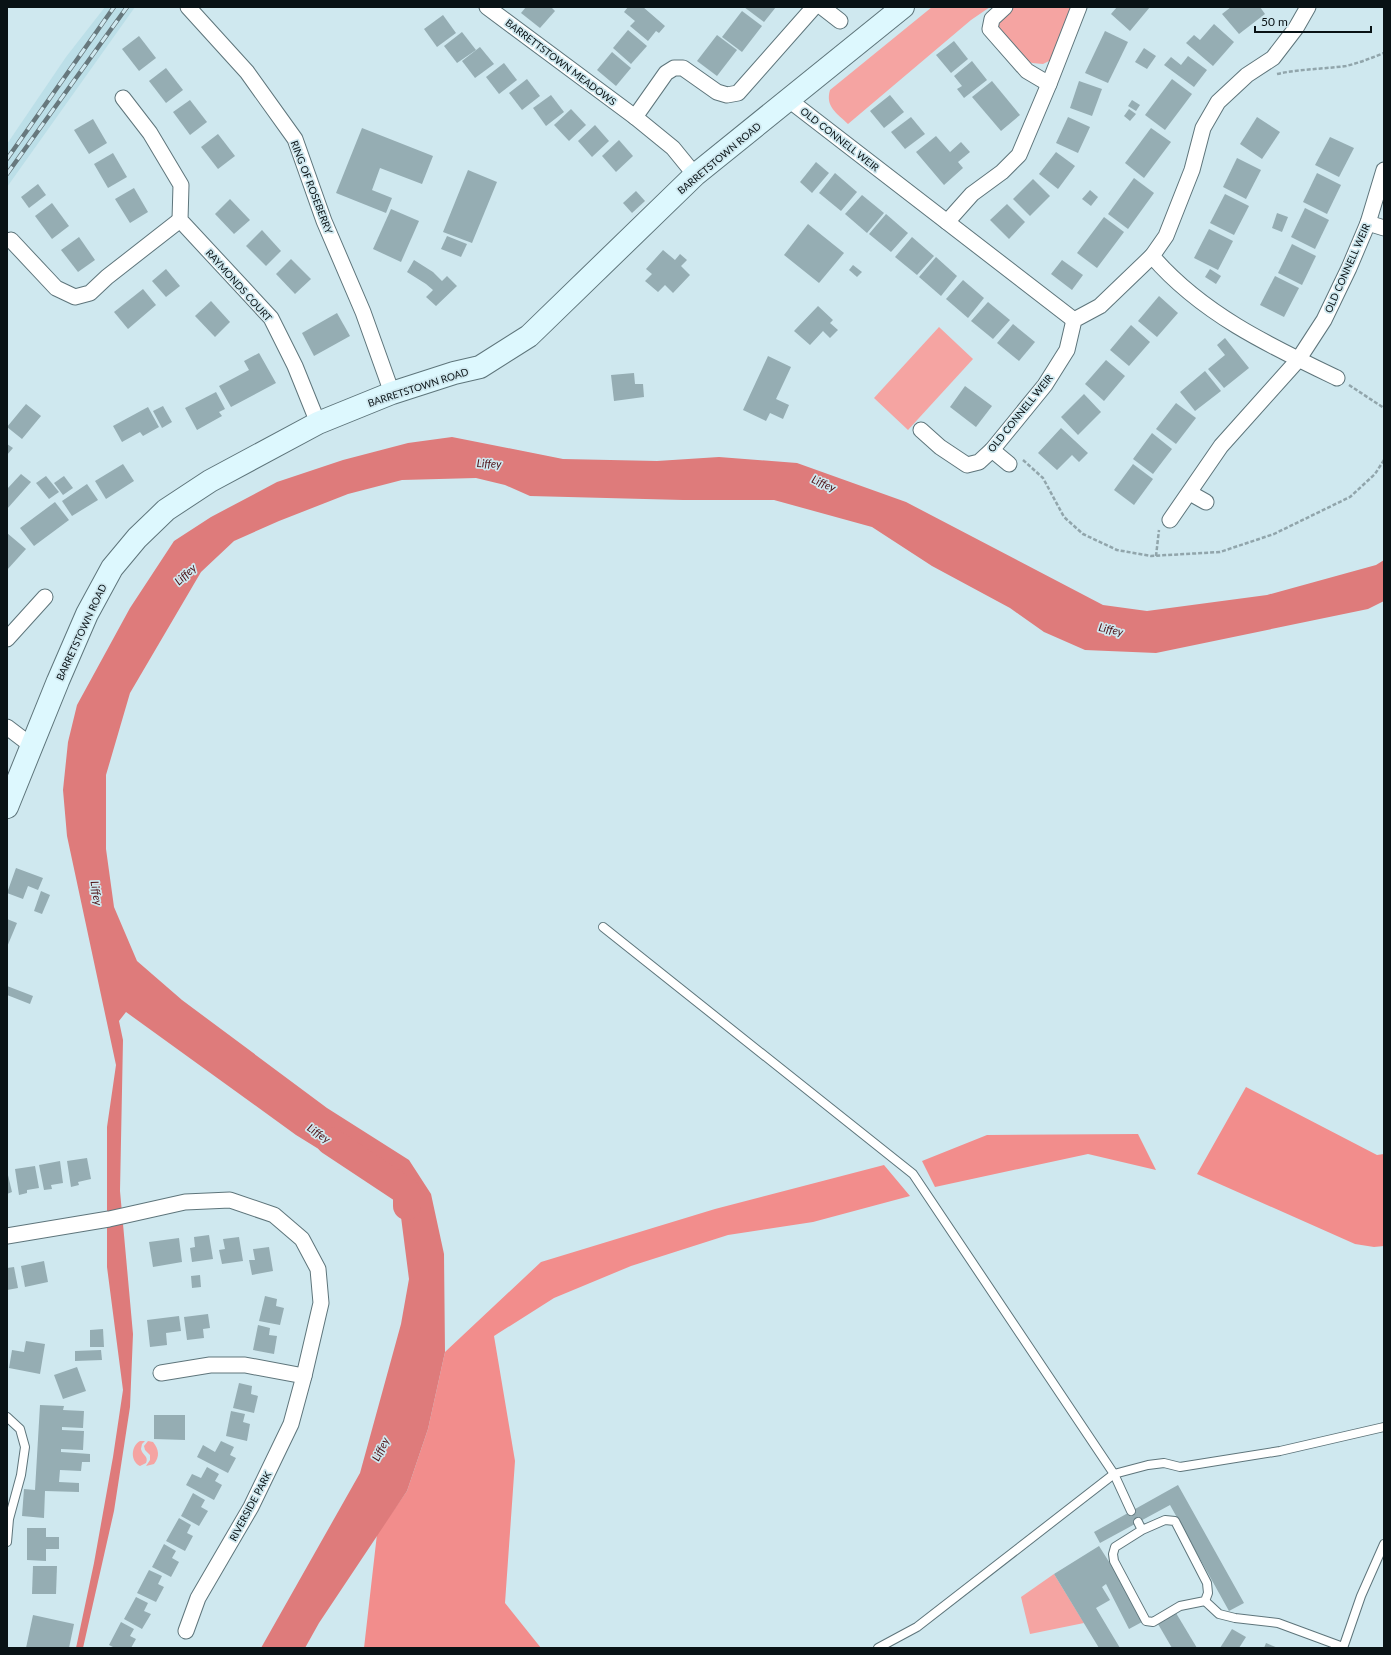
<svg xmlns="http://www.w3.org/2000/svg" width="1391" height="1655" viewBox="0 0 1391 1655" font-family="Lato,sans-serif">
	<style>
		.built { fill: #bcdfe8 }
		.green { fill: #f5a4a2 }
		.forest { fill: #f28d8c }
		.water { fill: #de7b7b }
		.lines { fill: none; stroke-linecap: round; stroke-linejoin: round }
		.river { stroke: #de7b7b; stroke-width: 28 }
		.building { fill: #95adb3 }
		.lane-casing { stroke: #5e757b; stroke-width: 10 }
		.street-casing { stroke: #5e757b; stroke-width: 17 }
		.secondary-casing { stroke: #5e757b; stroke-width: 24 }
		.path { stroke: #91a5ab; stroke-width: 2.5; stroke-dasharray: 4 2; stroke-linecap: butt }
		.lane { stroke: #fff; stroke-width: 8 }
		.street { stroke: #fff; stroke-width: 15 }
		.secondary { stroke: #ddf8fe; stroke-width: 22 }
		.rail-casing { stroke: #67787d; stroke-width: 4.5 }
		.rail { stroke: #cfe8ef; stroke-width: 3; stroke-dasharray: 9; stroke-linecap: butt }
		.labels { text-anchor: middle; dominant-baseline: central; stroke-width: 3.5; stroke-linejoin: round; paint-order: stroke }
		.street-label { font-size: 10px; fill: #091215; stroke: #cfe8ef }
		.water-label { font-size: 11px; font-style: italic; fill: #4d0f14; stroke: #cfe8ef }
	</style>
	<rect width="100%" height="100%" fill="#cfe8ef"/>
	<polygon class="built" points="105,7 135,7 7,187 7,144 66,57"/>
	<g class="green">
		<path d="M 932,7 L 990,7 L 971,20 L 848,124 C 837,113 825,107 830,90 Z"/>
		<path d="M 1014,7 L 1074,7 L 1053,59 L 1043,64 L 1032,63 L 1023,59 L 998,30 C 998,19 1007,14 1014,7 Z"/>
		<polygon points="939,327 973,359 908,430 874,398"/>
		<path d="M 140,1441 L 145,1441 L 142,1444 L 141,1449 C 142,1455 149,1456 146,1463 L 140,1466 C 130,1461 131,1446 140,1441 Z"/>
		<path d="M 148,1441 L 153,1442 C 159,1449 160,1457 154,1464 L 146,1466 L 150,1460 L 150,1455 L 145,1450 L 144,1446 Z"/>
		<polygon points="1054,1574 1084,1623 1030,1634 1021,1597"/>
	</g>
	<g class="forest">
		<polygon points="1246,1087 1377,1155 1384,1154 1384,1246 1374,1247 1355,1244 1197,1174"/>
		<polygon points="1138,1134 1156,1170 1088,1154 935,1187 922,1161 987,1135"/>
		<polygon points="884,1165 910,1196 813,1222 728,1235 631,1266 554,1298 494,1336 515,1461 505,1603 541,1648 364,1648 377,1534 407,1491 428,1429 445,1352 541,1262 715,1209"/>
	</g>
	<polygon class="water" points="452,437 563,459 657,461 719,457 797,463 906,502 1103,605 1147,611 1267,595 1376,565 1384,560 1384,601 1368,609 1156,653 1085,650 1044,632 1010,608 932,566 872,527 774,500 683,500 530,496 505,485 476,478 402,480 348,494 279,521 234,541 201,572 130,693 106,775 106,849 114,907 137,961 182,1000 327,1108 409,1160 431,1194 444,1254 445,1352 428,1429 407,1491 319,1623 305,1648 261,1648 360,1473 401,1324 409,1279 401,1217 383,1170 369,1163 338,1161 296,1135 126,1012 119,1021 123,1040 120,1191 133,1334 130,1407 114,1511 83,1648 76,1648 94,1563 113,1457 123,1390 107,1267 107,1127 116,1065 67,836 63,790 68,742 77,705 130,608 174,541 211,517 277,482 343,460 408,443"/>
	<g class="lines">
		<polyline class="river" points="330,1141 407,1192 407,1206"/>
	</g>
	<g class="building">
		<polygon points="526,7 551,7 555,11 540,28 521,13"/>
		<polygon points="628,7 643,7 665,26 659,33 656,31 648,41 630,26 635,21 624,12"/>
		<polygon points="744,7 776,7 764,22"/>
		<polygon points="1117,7 1150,7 1130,31 1111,14"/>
		<polygon points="1231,7 1260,7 1265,14 1239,34 1222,14"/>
		<polygon points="742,11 762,26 742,52 722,37"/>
		<polygon points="443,15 456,33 437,47 424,29"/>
		<polygon points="1214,24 1234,42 1213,66 1186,43 1194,35 1200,40"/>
		<polygon points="628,30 647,46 631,64 613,48"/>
		<polygon points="1105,31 1128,42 1108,83 1085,73"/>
		<polygon points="462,32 476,50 457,63 444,46"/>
		<polygon points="717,35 737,50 717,76 697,61"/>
		<polygon points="139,36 156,58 139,71 122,49"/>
		<polygon points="954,41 968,59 951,73 936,55"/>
		<polygon points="480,47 494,64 475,78 462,61"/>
		<polygon points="1144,48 1156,56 1147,69 1135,62"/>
		<polygon points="612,52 631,68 616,86 597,70"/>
		<polygon points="1188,56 1207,70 1194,87 1164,65 1171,57 1181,65"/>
		<polygon points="972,61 987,80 964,98 957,89 962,86 954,76"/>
		<polygon points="504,63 517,80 499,94 486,77"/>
		<polygon points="166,68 183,90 166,103 149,81"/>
		<polygon points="527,79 540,96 522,110 509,93"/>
		<polygon points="1172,79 1192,94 1165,130 1145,115"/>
		<polygon points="992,81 1020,115 1001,131 972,97"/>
		<polygon points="1079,81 1102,89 1092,116 1070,108"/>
		<polygon points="551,95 564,112 546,126 533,108"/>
		<polygon points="890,95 904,112 884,128 870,111"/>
		<polygon points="190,100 207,122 190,135 173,112"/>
		<polygon points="1132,100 1140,105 1136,111 1128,106"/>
		<polygon points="571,109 586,125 569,141 554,125"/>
		<polygon points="1129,109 1136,114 1130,121 1124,116"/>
		<polygon points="911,117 925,134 905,149 891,132"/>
		<polygon points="1068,117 1090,127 1078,153 1056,143"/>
		<polygon points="1257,117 1280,132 1262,159 1240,144"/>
		<polygon points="93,119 107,143 89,154 74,130"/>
		<polygon points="595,125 609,141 592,157 578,141"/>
		<polygon points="362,128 433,156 422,184 380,168 372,190 392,198 386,213 336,193"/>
		<polygon points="1151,128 1171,142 1144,178 1125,163"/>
		<polygon points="218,134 235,156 218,169 201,147"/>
		<polygon points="936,136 950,152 961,142 970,152 958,162 963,168 944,185 916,152"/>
		<polygon points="1330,137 1354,148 1339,177 1315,165"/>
		<polygon points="619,140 633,156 616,172 602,156"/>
		<polygon points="1056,152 1075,166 1058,189 1039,174"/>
		<polygon points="113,153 127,177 108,188 94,164"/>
		<polygon points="1237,158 1261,170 1246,199 1223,187"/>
		<polygon points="816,162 829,173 812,193 800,182"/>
		<polygon points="468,170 497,182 472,243 443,232"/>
		<polygon points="835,173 857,192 841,211 819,193"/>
		<polygon points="1317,173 1341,185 1327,214 1303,202"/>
		<polygon points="1134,178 1154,193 1128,229 1108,214"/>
		<polygon points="1033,179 1050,196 1030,216 1013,199"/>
		<polygon points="38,184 46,195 29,208 21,197"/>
		<polygon points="134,188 148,212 130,223 115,199"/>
		<polygon points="1090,190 1098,197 1091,206 1082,199"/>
		<polygon points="636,191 645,201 632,213 623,203"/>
		<polygon points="1225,194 1249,206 1234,235 1210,223"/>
		<polygon points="862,195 884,213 867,233 845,214"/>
		<polygon points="230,199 250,220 234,234 215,214"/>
		<polygon points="52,203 69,226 52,239 35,216"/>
		<polygon points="1007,204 1025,222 1009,239 990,220"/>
		<polygon points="1305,208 1329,220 1315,249 1291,237"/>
		<polygon points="391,209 419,221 401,262 373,249"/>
		<polygon points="1277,213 1288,217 1282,232 1272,228"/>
		<polygon points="886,214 908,233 891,252 869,234"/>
		<polygon points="1104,217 1124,232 1097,268 1077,253"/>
		<polygon points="808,224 844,253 819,283 784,255"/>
		<polygon points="1209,229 1233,241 1218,270 1194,258"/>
		<polygon points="262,230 281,251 266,266 246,246"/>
		<polygon points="447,236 467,244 461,257 441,249"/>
		<polygon points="79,237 95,260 78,272 61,250"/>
		<polygon points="912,237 934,256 917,275 895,257"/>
		<polygon points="1292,244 1316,256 1302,285 1278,273"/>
		<polygon points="663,250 675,260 680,254 687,260 681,266 690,275 673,293 665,285 658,292 645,281 652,274 646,269"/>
		<polygon points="936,257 957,276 941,296 919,277"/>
		<polygon points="291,259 311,279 295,294 276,274"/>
		<polygon points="414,260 433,272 442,281 447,276 457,286 436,306 426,297 433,290 426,284 407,272"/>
		<polygon points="1062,260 1083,275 1072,290 1051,274"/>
		<polygon points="853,265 862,272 857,277 849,270"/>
		<polygon points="166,269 180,286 166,297 152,281"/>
		<polygon points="1210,269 1221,276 1216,284 1205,277"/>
		<polygon points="1275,276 1299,288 1284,317 1260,305"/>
		<polygon points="963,280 984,298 968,318 946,299"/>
		<polygon points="143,289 156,305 128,329 114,312"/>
		<polygon points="1159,296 1178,313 1157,337 1138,321"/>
		<polygon points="211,301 230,322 215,337 195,316"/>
		<polygon points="988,302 1010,320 993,339 971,321"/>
		<polygon points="818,306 833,320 830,323 838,330 830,338 823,331 810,345 794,331"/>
		<polygon points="337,313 350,336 314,356 302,333"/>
		<polygon points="1013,324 1035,342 1019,361 997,343"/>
		<polygon points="1131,325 1150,342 1129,366 1110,350"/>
		<polygon points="1225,338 1249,368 1224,388 1208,369 1225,355 1217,345"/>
		<polygon points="259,353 276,383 231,407 219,386 249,370 244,361"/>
		<polygon points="768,356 791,367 776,399 789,405 783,419 770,413 766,421 743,410"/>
		<polygon points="1106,360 1125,376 1104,401 1085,384"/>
		<polygon points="1205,371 1221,391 1195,411 1180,392"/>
		<polygon points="634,373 635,384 643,384 644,397 614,401 611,375"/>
		<polygon points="965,386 992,406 976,427 950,407"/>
		<polygon points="216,392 225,409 219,412 222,416 197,430 185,408"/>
		<polygon points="1084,394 1101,412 1078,435 1061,417"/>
		<polygon points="1176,403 1196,418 1176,444 1156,429"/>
		<polygon points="26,404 41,416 22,439 7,427"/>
		<polygon points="163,406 172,422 162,428 153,411"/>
		<polygon points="148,407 159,427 143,436 140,432 122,442 113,426"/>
		<polygon points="1061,428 1088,453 1079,462 1072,455 1057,470 1038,453"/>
		<polygon points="1152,433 1172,449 1153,474 1133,459"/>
		<polygon points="7,444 13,448 7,455"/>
		<polygon points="123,464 134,481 106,499 95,481"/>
		<polygon points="1133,464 1153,479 1134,505 1114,490"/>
		<polygon points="21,474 31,482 7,509 7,489"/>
		<polygon points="46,476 59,492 49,499 36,483"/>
		<polygon points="64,476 73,488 63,495 54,483"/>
		<polygon points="87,484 98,500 72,516 62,501"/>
		<polygon points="55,502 69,520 34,546 20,528"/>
		<polygon points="7,533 26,549 7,570"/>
		<polygon points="16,868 43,878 38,890 28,886 23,899 7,893"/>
		<polygon points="41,891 50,895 42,914 34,911"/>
		<polygon points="7,919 17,923 7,947"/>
		<polygon points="7,986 33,996 30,1004 7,995"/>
		<polygon points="87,1158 91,1179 78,1182 79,1185 71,1187 67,1161"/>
		<polygon points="60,1161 63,1183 51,1185 52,1189 44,1190 39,1165"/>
		<polygon points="35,1166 39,1188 27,1190 27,1193 19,1195 15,1169"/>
		<polygon points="7,1171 12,1192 7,1194"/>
		<polygon points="209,1235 213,1259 192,1262 190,1248 195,1247 194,1237"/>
		<polygon points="239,1237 243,1261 222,1264 219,1250 225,1249 223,1239"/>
		<polygon points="179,1238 182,1262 153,1267 149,1242"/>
		<polygon points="269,1247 273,1271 252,1275 249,1260 255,1260 253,1249"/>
		<polygon points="44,1261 48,1282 25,1287 21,1266"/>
		<polygon points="14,1267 18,1288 7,1290 7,1268"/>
		<polygon points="200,1275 201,1287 192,1288 191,1276"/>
		<polygon points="265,1296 277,1299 276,1306 284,1308 280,1325 259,1321"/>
		<polygon points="208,1314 210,1328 203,1329 204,1338 187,1340 184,1317"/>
		<polygon points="179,1316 181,1331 166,1333 167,1345 150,1347 147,1320"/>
		<polygon points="258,1325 270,1328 269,1335 277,1336 274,1354 253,1350"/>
		<polygon points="103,1329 104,1347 90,1347 90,1330"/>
		<polygon points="26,1341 45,1344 40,1374 9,1368 12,1350 24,1352"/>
		<polygon points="101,1350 102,1360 75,1361 75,1351"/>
		<polygon points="77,1367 86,1391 63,1399 54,1375"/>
		<polygon points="239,1383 252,1386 251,1394 258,1396 254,1413 233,1408"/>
		<polygon points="40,1405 64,1406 63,1410 84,1411 83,1428 62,1427 62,1430 84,1431 83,1450 61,1449 61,1452 90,1454 90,1462 82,1462 81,1471 60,1470 59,1482 79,1483 79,1492 45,1491 44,1518 22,1516 24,1489 35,1490"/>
		<polygon points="231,1411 245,1414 243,1422 250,1424 247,1441 226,1436"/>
		<polygon points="154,1415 185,1415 185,1440 154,1439"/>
		<polygon points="221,1441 234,1447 230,1455 236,1458 228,1473 197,1457 203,1445 215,1452"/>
		<polygon points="207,1467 219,1474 215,1481 222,1485 214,1500 186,1485 192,1474 201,1478"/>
		<polygon points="1178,1485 1244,1603 1229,1611 1170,1505 1100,1543 1094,1532"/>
		<polygon points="193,1493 205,1500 201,1507 208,1511 199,1526 181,1516"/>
		<polygon points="179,1518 191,1525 187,1533 193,1536 185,1551 166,1541"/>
		<polygon points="27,1528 46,1528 46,1537 59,1537 59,1549 46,1549 46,1561 27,1560"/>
		<polygon points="164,1544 176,1551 172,1558 179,1562 171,1577 152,1567"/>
		<polygon points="1099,1546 1118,1576 1142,1622 1129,1629 1106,1584 1102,1587 1110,1600 1096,1608 1120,1648 1099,1648 1054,1574"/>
		<polygon points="33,1566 57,1566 56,1594 32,1594"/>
		<polygon points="149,1570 162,1576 158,1584 164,1587 156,1602 137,1593"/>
		<polygon points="136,1597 148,1603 144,1611 151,1614 142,1629 124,1619"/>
		<polygon points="1176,1613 1197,1648 1172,1648 1158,1624"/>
		<polygon points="33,1615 74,1624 69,1648 26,1648"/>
		<polygon points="121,1622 134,1629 130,1636 136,1639 131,1648 115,1648 109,1645"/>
		<polygon points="1232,1629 1246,1637 1239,1648 1220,1648"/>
		<polygon points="1266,1643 1278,1648 1264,1648"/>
	</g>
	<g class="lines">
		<g class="lane-casing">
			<g id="lane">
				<polyline points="603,927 913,1174 1114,1474 1131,1511"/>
				<polyline points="7,1417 20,1429 25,1447 21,1475 9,1519 7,1542"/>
				<polyline points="1138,1522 1142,1530 1165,1520 1175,1521 1207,1583 1208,1593 1205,1601 1180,1606 1153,1622 1146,1621 1114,1561 1113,1554 1115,1547 1142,1530"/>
				<polyline points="1205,1601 1219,1614 1235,1618 1278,1623 1343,1647"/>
				<polyline points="878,1648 917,1627 1114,1474 1148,1465 1164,1463 1180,1467 1280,1451 1384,1427"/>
				<polyline points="1343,1648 1361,1596 1384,1544"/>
			</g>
		</g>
		<g class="street-casing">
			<g id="street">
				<polyline points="188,7 247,72 295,139 324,221 363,312 392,393"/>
				<polyline points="487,7 635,117 673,148 695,175"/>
				<polyline points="822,7 840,21"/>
				<polyline points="1005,7 992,19 990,29 1027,71 1049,84"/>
				<polyline points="123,98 150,133 181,185 180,220 271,318 295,366 318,423"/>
				<polyline points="789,100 1074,320"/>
				<polyline points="635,117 666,73 674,68 683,68 717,92 727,95 738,93 814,7"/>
				<polyline points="947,222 972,194 1002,172 1019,155 1049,84 1079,7"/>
				<polyline points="1368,223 1384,228"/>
				<polyline points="11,240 56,288 75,297 90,293 107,277 180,220"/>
				<path d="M 1152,256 C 1202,314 1270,346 1337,378"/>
				<polyline points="921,430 940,447 967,465 979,462 992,450 1045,385 1067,350 1074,320 1100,306 1152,256 1166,236 1192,170 1203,128 1218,102 1247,75 1273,58 1296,28 1308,7"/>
				<polyline points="992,450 1009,464"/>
				<polyline points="1190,493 1206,502"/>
				<polyline points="1170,520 1221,446 1298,360 1324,320 1349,268 1368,223 1384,170"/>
				<polyline points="7,639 45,597"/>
				<polyline points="7,727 32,746"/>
				<polyline points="7,1236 109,1219 185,1202 230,1200 274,1215 302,1239 318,1269 321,1303 304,1376 291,1424 251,1507 198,1598 186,1631"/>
				<polyline points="161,1373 210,1365 245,1365 304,1376"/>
			</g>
		</g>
		<g class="secondary-casing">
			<polyline id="secondary" points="7,807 58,681 87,614 112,568 137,538 166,510 210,481 318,423 392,393 454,373 480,367 529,336 695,175 903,7"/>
		</g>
		<g class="path">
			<path d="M 1277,74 C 1300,69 1323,69 1346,66 C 1359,63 1371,58 1384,53"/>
			<polyline points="1349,385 1384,408"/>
			<polyline points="1023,460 1043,478 1064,517 1083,534 1117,550 1151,556 1220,552 1274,534 1350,497 1375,474 1384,460"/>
			<polyline points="1156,556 1159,530"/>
		</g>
		<use href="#lane" class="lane"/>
		<use href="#street" class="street"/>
		<use href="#secondary" class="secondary"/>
		<g class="rail-casing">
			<g id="rail">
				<polyline points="7,159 114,7"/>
				<polyline points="7,174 127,7"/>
			</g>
		</g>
		<use href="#rail" class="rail"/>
	</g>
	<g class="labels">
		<g class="street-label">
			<text transform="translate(561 62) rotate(37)">BARRETTSTOWN MEADOWS</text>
			<text transform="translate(840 139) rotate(38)">OLD CONNELL WEIR</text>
			<text transform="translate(719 158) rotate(-40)">BARRETSTOWN ROAD</text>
			<text transform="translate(312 187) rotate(69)">RING OF ROSEBERRY</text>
			<text transform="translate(1347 268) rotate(-66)">OLD CONNELL WEIR</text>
			<text transform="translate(239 285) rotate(48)">RAYMONDS COURT</text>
			<text transform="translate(418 387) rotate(-18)">BARRETSTOWN ROAD</text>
			<text transform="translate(1020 413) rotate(-51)">OLD CONNELL WEIR</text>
			<text transform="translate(81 632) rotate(-65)">BARRETSTOWN ROAD</text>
			<text transform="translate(250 1506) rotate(-62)">RIVERSIDE PARK</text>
		</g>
		<g class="water-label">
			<text transform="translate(489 463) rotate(2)">Liffey</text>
			<text transform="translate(824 483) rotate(24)">Liffey</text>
			<text transform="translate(185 574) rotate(-43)">Liffey</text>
			<text transform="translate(1111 629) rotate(12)">Liffey</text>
			<text transform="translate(97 893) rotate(81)">Liffey</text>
			<text transform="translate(319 1133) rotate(34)">Liffey</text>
			<text transform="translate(380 1449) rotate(-64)">Liffey</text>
		</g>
	</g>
	<rect width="1391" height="1655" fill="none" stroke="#091215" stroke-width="16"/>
	<path d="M1255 26v6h116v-6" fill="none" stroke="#091215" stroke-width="2"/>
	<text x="1261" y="26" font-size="12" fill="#091215" stroke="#cfe8ef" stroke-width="3" paint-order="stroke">50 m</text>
</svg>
